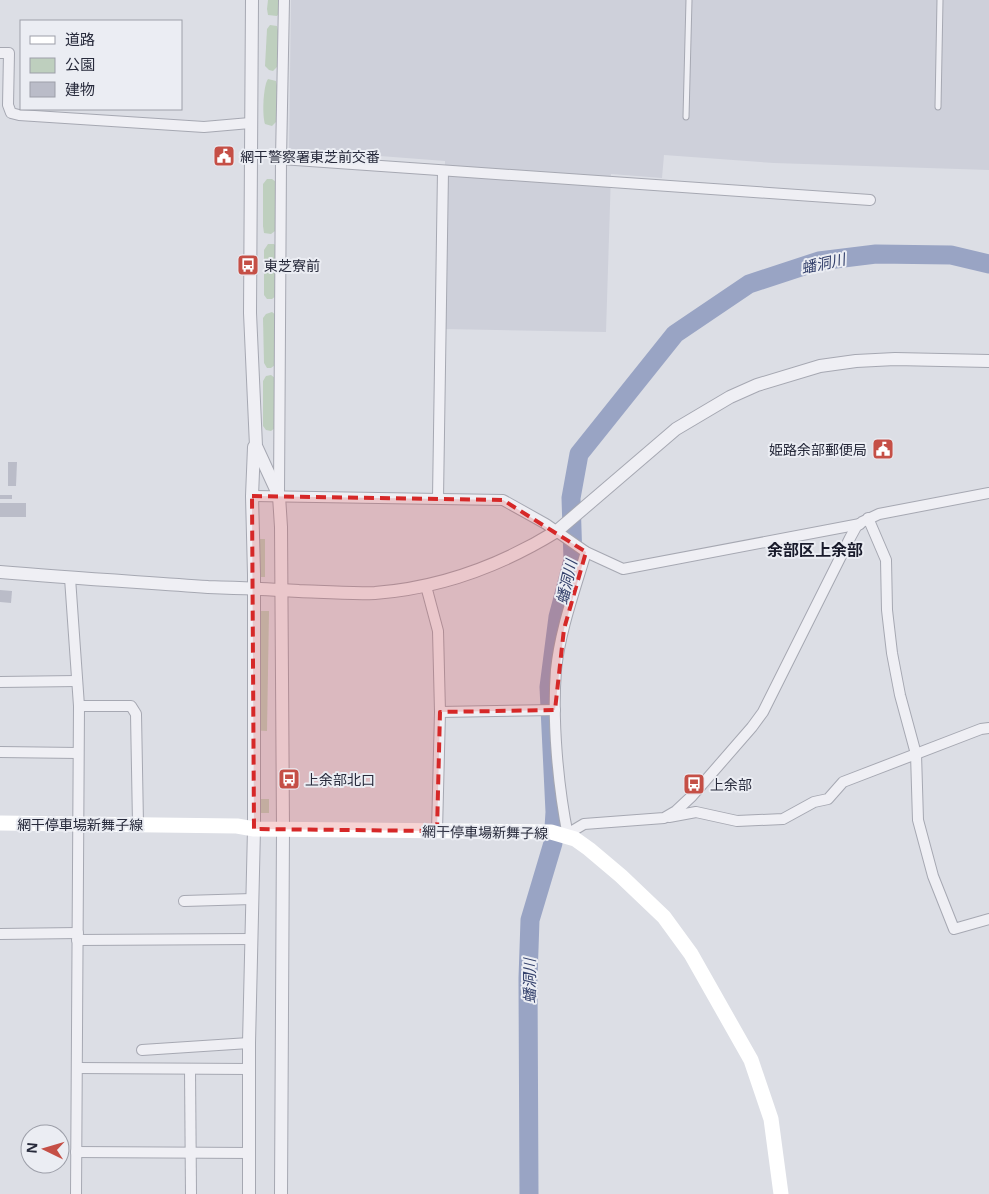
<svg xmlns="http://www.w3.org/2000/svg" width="989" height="1194" viewBox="0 0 989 1194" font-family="'Noto Sans','Noto Sans JP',sans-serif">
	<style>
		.built { fill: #ced0da }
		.green { fill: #becfbe }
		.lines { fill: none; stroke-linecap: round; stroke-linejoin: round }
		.river { stroke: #99a4c4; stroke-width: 19 }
		.building { fill: #babcc8 }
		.service-casing { stroke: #a6a8b2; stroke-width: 7 }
		.minor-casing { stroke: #a6a8b2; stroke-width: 12 }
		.tertiary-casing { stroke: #a6a8b2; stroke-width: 14 }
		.service { stroke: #efeff4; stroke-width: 5 }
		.minor { stroke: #efeff4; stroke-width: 10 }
		.tertiary { stroke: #efeff4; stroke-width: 12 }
		.secondary { stroke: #fff; stroke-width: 15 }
		.marked { fill: #d62828; fill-opacity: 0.2; stroke: #d62828; stroke-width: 4; stroke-dasharray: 10 6; stroke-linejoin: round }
		.labels { text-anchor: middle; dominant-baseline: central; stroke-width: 4; stroke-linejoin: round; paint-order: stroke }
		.poi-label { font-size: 14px; fill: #272a3b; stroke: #ebedf3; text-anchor: start }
		.street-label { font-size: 14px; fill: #272a3b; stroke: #ebedf3 }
		.water-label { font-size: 15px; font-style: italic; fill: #34416c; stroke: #ebedf3 }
		.quarter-label { font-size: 16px; font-weight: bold; fill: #191b2b; stroke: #ebedf3 }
	</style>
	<rect width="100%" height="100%" fill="#dcdee5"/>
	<polygon class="built" points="291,0 989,0 989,170 774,163 664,155 662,178 611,174 606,332 443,329 445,161 289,149"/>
	<g class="green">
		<polygon points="268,0 279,0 279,13 277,16 268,15 267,9"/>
		<polygon points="270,25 277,26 278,31 277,67 273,71 269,70 265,66 267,29"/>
		<path d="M 268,79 L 276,81 L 277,86 L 276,122 L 272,126 L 265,124 C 262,116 263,86 268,79 Z"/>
		<polygon points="267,179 272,179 276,182 276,227 275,231 271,234 264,233 263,226 263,184"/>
		<polygon points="268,244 274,244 277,247 276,296 272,299 267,299 264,295 264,250"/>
		<polygon points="272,312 276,315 275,365 271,368 267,368 264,363 263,318 266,314"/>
		<polygon points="271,375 275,378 275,428 271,431 266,430 263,426 263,381 266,376"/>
		<polygon points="256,539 265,539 265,577 257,577"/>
		<polygon points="254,611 269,611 267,731 252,730"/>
		<rect x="254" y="799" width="15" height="14"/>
	</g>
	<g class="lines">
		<polyline class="river" points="529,1194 528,978 530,920 553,843 555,812 549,687 558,617 573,560 571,498 579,454 675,334 749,284 819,261 876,254 951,255 989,264"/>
	</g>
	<g class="building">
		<polygon points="8,462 17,462 16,486 8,486"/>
		<rect x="0" y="495" width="12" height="4"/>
		<rect x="0" y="503" width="26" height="14"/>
		<polygon points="0,590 12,591 11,603 0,602"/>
	</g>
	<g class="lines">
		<g class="service-casing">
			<g id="service">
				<polyline points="938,107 940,0"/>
				<polyline points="686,117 689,0"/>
			</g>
		</g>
		<g class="minor-casing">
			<g id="minor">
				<polyline points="0,53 9,53 8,105 11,113 19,115 204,127 250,123"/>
				<polyline points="281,159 870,200"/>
				<polyline points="279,494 281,159 284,0"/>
				<polyline points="252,496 503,500 546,524 586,552 623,569 860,524"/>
				<polyline points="438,498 443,171"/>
				<polyline points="868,518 886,560 887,610 892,653 900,695 916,754 918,820 933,876 954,929 989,919"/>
				<polyline points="70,578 79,706 76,1194"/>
				<polyline points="426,586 438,631 440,712 437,831"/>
				<polyline points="0,682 77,681"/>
				<polyline points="79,706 131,706 136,714 138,824"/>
				<polyline points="440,712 555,710"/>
				<polyline points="0,752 78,753"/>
				<polyline points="669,817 696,812 737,821 783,819 814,802 828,799 843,782 981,729 989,728"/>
				<polyline points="568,836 574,830 584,824 664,818 676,811 692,796 752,727 763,712 850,538 856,527 862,522 879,514 989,493"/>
				<path d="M 568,836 C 558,786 552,721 556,670 C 560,630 575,590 586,552"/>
				<polyline points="184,901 252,899"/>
				<polyline points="0,934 78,933"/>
				<polyline points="77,940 252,939"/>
				<polyline points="142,1050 249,1043"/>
				<polyline points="77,1068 249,1069"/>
				<polyline points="190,1069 191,1194"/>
				<polyline points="76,1152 250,1153"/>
			</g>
		</g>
		<g class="tertiary-casing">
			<g id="tertiary">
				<polyline points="252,0 250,313 256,446 279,496 281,527 283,829 281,1194"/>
				<path d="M 0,572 C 69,578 139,582 208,587 C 239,588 269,589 299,591 C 324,592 350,594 375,593 C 440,588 502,565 557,531 L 676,429 L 730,397 L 757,385 L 820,366 L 856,361 L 895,359 L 989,361"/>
				<polyline points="249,1194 249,1043 254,829 254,574 252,496 254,447"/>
			</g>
		</g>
		<use href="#service" class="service"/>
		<use href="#minor" class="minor"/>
		<use href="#tertiary" class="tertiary"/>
		<polyline class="secondary" points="0,823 237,826 254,829 551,832 575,839 589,849 621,876 664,917 691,954 751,1060 771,1119 781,1194"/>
	</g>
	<path class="marked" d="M 252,496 L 503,500 L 586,552 L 564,629 L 555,710 L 440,712 L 437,831 L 254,829 Z"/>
	<defs>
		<g id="civic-square" transform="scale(1.125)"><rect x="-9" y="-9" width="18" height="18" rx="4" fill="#c54f46" stroke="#ebedf3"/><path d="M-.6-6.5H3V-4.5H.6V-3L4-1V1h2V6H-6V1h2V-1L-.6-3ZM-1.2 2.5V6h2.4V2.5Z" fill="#fff"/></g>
		<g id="bus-square" transform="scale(1.125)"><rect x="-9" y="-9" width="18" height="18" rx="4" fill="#c54f46" stroke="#ebedf3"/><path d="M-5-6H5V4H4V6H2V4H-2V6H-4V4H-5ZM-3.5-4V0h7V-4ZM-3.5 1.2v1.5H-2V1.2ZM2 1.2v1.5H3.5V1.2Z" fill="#fff"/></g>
	</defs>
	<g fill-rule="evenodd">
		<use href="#civic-square" x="224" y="156"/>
		<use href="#bus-square" x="248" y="265"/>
		<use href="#civic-square" x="883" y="449"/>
		<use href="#bus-square" x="289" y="779"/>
		<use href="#bus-square" x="694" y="784"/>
	</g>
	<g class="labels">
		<g class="poi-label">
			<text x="240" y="156">網干警察署東芝前交番</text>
			<text x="264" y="265">東芝寮前</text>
			<text x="867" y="449" text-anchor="end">姫路余部郵便局</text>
			<text x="305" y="779">上余部北口</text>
			<text x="710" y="784">上余部</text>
		</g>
		<g class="street-label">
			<text x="80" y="824">網干停車場新舞子線</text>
			<text transform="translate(485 832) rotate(1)">網干停車場新舞子線</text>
		</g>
		<g class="water-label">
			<text transform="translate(823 263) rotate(-12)">蟠洞川</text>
			<text transform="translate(566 582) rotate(-77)">蟠洞川</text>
			<text transform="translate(529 981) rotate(-90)">蟠洞川</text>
		</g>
		<g class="quarter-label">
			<text x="815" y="550">余部区上余部</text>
		</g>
	</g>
	<rect x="20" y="20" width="162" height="90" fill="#ebedf3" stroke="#9d9fa9"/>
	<rect x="30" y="36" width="25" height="8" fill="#ffffff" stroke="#9d9fa9"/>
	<text x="65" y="45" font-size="15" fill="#272a3b">道路</text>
	<rect x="30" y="58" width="25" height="15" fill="#becfbe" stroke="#9d9fa9"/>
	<text x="65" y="70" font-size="15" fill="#272a3b">公園</text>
	<rect x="30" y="82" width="25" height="15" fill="#babcc8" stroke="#9d9fa9"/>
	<text x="65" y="95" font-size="15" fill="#272a3b">建物</text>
	<g transform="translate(45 1149) rotate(275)"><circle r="24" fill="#ebedf3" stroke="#9d9fa9"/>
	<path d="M0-4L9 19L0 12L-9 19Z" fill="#c54f46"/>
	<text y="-8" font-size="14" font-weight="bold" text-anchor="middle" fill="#272a3b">N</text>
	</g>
</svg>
